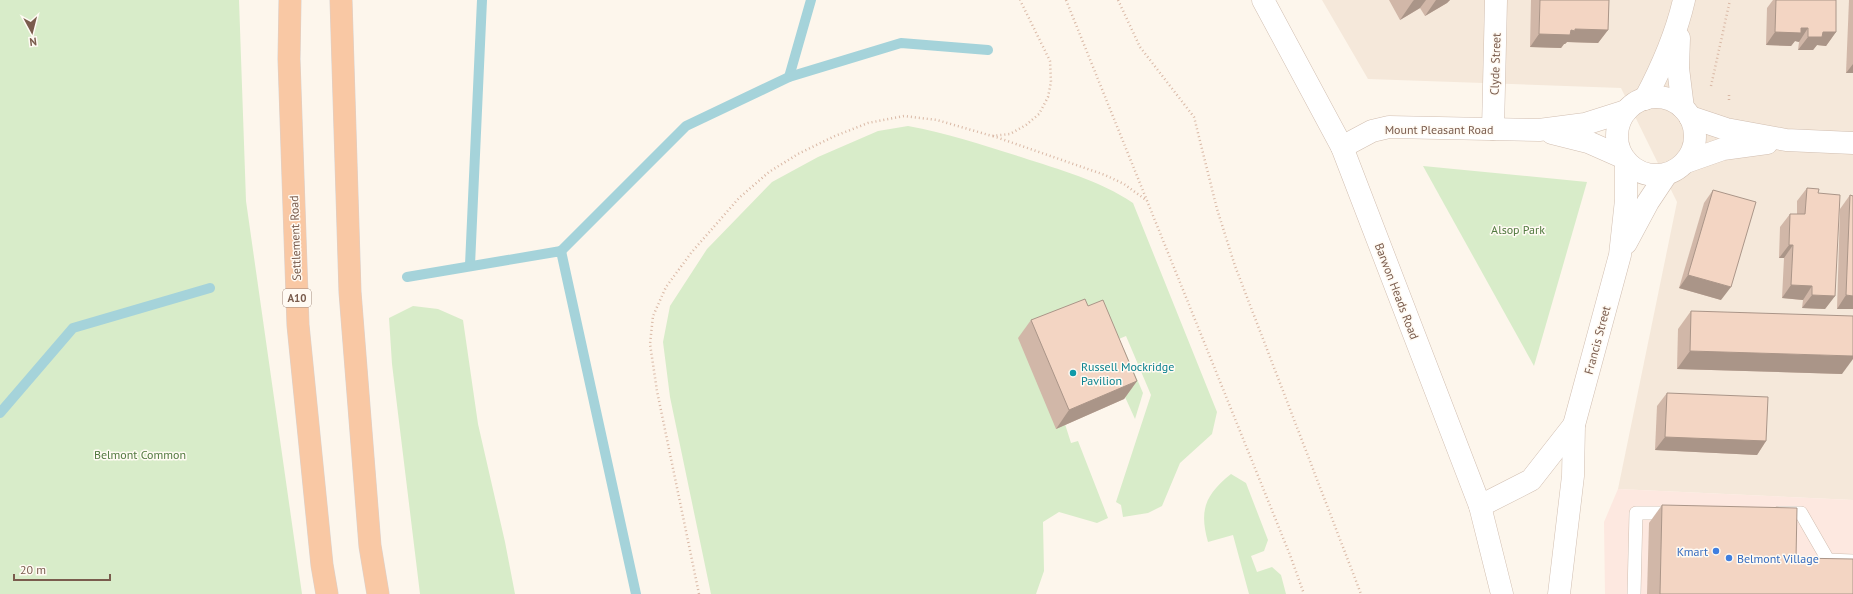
<svg xmlns="http://www.w3.org/2000/svg" width="1853" height="594" viewBox="0 0 1853 594" font-family="'PT Sans',sans-serif">
	<style>
		.residential { fill: #f5e8da }
		.commercial { fill: #fde8e0 }
		.green { fill: #d8ecc9 }
		.lines { fill: none; stroke-linecap: round; stroke-linejoin: round }
		.stream { stroke: #a5d3da; stroke-width: 10 }
		.service-casing { stroke: #d1beb0; stroke-width: 14 }
		.minor-casing { stroke: #d1beb0; stroke-width: 23 }
		.tertiary-casing { stroke: #d1beb0; stroke-width: 23 }
		.trunk-casing { stroke: #dad1cd; stroke-width: 23 }
		.path { stroke: #d9b8a5; stroke-width: 2.5; stroke-dasharray: 1 3; stroke-linecap: butt }
		.service { stroke: #fff; stroke-width: 13 }
		.minor { stroke: #fff; stroke-width: 22 }
		.tertiary { stroke: #fff; stroke-width: 22 }
		.trunk { stroke: #f9c8a4; stroke-width: 22 }
		.wall { fill: #d1b7a8 }
		.shaded-wall { fill: #aa9588 }
		.building { fill: #f3d5c3; stroke: #aa9588 }
		.culture-dot { fill: #0f9aa8; stroke: #fffaf3; stroke-width: 1.5 }
		.shop-dot { fill: #3f7fe0; stroke: #fffaf3; stroke-width: 1.5 }
		.labels { text-anchor: middle; dominant-baseline: central; stroke-width: 3; stroke-linejoin: round; paint-order: stroke }
		.shield { fill: #fffaf3; stroke: #a28b7f; stroke-width: 1 }
		.shield-label { font-size: 11px; font-weight: bold; fill: #7a5c4d }
		.street-label { font-size: 12px; fill: #7a5c4d; stroke: #fffaf3 }
		.park-label { font-size: 12px; fill: #537a41; stroke: #fffaf3 }
		.culture-label { font-size: 12px; fill: #0d838f; stroke: #fffaf3; text-anchor: start }
		.shop-label { font-size: 12px; fill: #366cbe; stroke: #fffaf3; text-anchor: end }
	</style>
	<rect width="100%" height="100%" fill="#fdf6ec"/>
	<polygon class="residential" points="1322,0 1853,0 1853,500 1618,489 1677,202 1621,88 1368,79"/>
	<polygon class="commercial" points="1618,489 1853,500 1853,594 1605,594 1604,522"/>
	<g class="green">
		<polygon points="0,0 239,0 246,201 302,594 0,594"/>
		<path d="M 908,126 C 947,133 983,145 1021,157 C 1060,170 1099,180 1133,203 L 1217,412 L 1212,434 L 1180,463 L 1162,506 L 1148,513 L 1123,517 L 1121,505 L 1116,502 L 1151,395 L 1126,336 L 1102,346 L 1065,424 L 1071,443 L 1078,441 L 1108,518 L 1097,523 L 1059,512 L 1043,522 L 1044,571 L 1036,594 L 711,594 L 670,397 L 663,342 L 670,306 L 707,249 L 772,182 L 818,157 L 878,131 Z"/>
		<polygon points="1423,166 1587,182 1534,366"/>
		<polygon points="413,306 438,309 463,320 478,424 505,542 515,594 420,594 392,364 389,318"/>
		<polygon points="1124,349 1143,393 1135,419 1106,355"/>
		<path d="M 1231,474 L 1246,483 L 1268,540 L 1264,551 L 1251,556 L 1257,572 L 1272,567 L 1281,575 L 1286,594 L 1249,594 L 1233,535 L 1208,542 C 1199,510 1205,495 1231,474 Z"/>
	</g>
	<g class="lines">
		<g class="stream">
			<polyline points="789,77 811,0"/>
			<polyline points="561,251 686,126 789,77 901,43 988,50"/>
			<polyline points="470,265 482,0"/>
			<polyline points="407,277 561,251 636,594"/>
			<polyline points="0,413 73,328 210,288"/>
		</g>
		<g class="service-casing">
			<g id="service">
				<polyline points="1779,513 1801,513 1828,560 1853,561"/>
				<polyline points="1634,594 1636,513 1674,513"/>
			</g>
		</g>
		<g class="minor-casing">
			<g id="minor">
				<polyline points="1679,38 1678,68 1683,108"/>
				<path d="M 1645,99 C 1662,67 1676,35 1684,0"/>
				<polyline points="1493,129 1496,0"/>
				<polyline points="1626,243 1648,202 1666,175"/>
				<polyline points="1480,506 1531,480 1574,425"/>
				<polyline points="1559,594 1573,476 1574,425 1620,255 1626,200 1626,163"/>
			</g>
		</g>
		<g class="tertiary-casing">
			<g id="tertiary">
				<polyline points="1263,0 1342,147 1480,506 1502,594"/>
				<circle cx="1656" cy="136" r="39"/>
				<polyline points="1690,117 1726,129 1786,140 1853,143"/>
				<polyline points="1552,133 1588,142 1622,157"/>
				<polyline points="1342,147 1372,131 1389,127 1539,130 1585,124 1626,111"/>
				<polyline points="1686,162 1723,149 1767,143"/>
			</g>
		</g>
		<g class="trunk-casing">
			<g id="trunk">
				<polyline points="290,0 289,59 298,325 322,565 327,594"/>
				<polyline points="341,0 350,292 370,546 378,594"/>
			</g>
		</g>
		<g class="path">
			<polyline points="1066,0 1290,555 1304,594"/>
			<polyline points="1118,0 1140,47 1194,117 1217,209 1235,266 1361,594"/>
			<polyline points="1711,86 1730,0"/>
			<polyline points="1729,100 1729,94"/>
			<polyline points="993,136 1105,175 1124,184 1146,200"/>
			<polyline points="699,594 657,391 650,344 653,316 666,287 691,253 739,198 769,172 798,154 835,136 868,123 904,116 937,120 992,136 1010,134 1026,125 1039,114 1048,97 1051,82 1050,61 1020,0"/>
		</g>
		<use href="#service" class="service"/>
		<use href="#minor" class="minor"/>
		<use href="#tertiary" class="tertiary"/>
		<use href="#trunk" class="trunk"/>
	</g>
	<g class="wall">
		<polygon points="1389,0 1450,0 1447,3 1425,16 1420,8 1400,20"/>
		<polygon points="1531,0 1609,0 1608,30 1598,43 1567,42 1565,44 1564,44 1561,48 1530,47"/>
		<polygon points="1773,0 1836,0 1836,32 1826,46 1817,45 1813,50 1798,50 1799,42 1795,41 1791,46 1766,45 1767,8"/>
		<polygon points="1849,0 1853,0 1853,73 1846,73"/>
		<polygon points="1807,188 1818,193 1835,296 1825,309 1802,308 1803,300 1782,298 1784,258 1779,258 1780,227 1790,214 1797,214 1797,201"/>
		<polygon points="1713,190 1721,300 1679,288 1704,203"/>
		<polygon points="1850,195 1853,309 1837,309 1840,209"/>
		<polygon points="1088,306 1137,381 1124,399 1056,429 1018,338 1031,320"/>
		<polygon points="1691,311 1842,374 1677,369 1678,329"/>
		<polygon points="1667,393 1766,441 1757,455 1655,450 1657,406"/>
		<polygon points="1662,505 1796,558 1853,594 1647,594 1649,523"/>
	</g>
	<g class="shaded-wall">
		<polygon points="1414,0 1426,0 1420,8 1400,20 1413,1"/>
		<polygon points="1436,0 1450,0 1447,3 1425,16"/>
		<polygon points="1801,28 1808,28 1799,42 1795,41 1791,46 1766,45 1775,32"/>
		<polygon points="1575,29 1608,30 1598,43 1567,42 1565,44 1564,44 1561,48 1530,47 1539,34"/>
		<polygon points="1823,32 1836,32 1826,46 1817,45 1813,50 1798,50 1808,37"/>
		<polygon points="1853,64 1853,73 1846,73"/>
		<polygon points="1789,245 1793,245 1784,258 1779,258"/>
		<polygon points="1688,275 1731,287 1721,300 1679,288"/>
		<polygon points="1791,285 1812,286 1803,300 1782,298"/>
		<polygon points="1812,295 1835,296 1825,309 1802,308"/>
		<polygon points="1846,295 1853,296 1853,309 1837,309"/>
		<polygon points="1690,351 1853,356 1853,359 1842,374 1677,369"/>
		<polygon points="1137,381 1124,399 1056,429 1069,410"/>
		<polygon points="1665,437 1766,441 1757,455 1655,450"/>
	</g>
	<g class="building">
		<polygon points="1540,0 1609,0 1608,30 1575,29 1575,31 1571,30 1570,35 1539,34"/>
		<polygon points="1776,0 1836,0 1836,32 1823,32 1822,37 1808,37 1808,28 1801,28 1801,33 1775,32"/>
		<polygon points="1807,188 1819,189 1818,193 1840,195 1835,296 1812,295 1812,286 1791,285 1793,245 1789,245 1790,214 1805,214"/>
		<polygon points="1713,190 1756,202 1731,287 1688,275"/>
		<polygon points="1850,195 1853,196 1853,296 1846,295"/>
		<polygon points="1085,299 1088,306 1103,300 1137,381 1069,410 1031,320"/>
		<polygon points="1691,311 1853,316 1853,356 1690,351"/>
		<polygon points="1667,393 1768,397 1766,441 1665,437"/>
		<polygon points="1662,505 1797,508 1796,558 1853,559 1853,594 1660,594"/>
	</g>
	<circle class="culture-dot" cx="1073" cy="373" r="4"/>
	<g class="shop-dot">
		<circle cx="1716" cy="551" r="4"/>
		<circle cx="1729" cy="558" r="4"/>
	</g>
	<g class="labels">
		<rect class="shield" x="283" y="289" width="28" height="18" rx="3"/>
		<g class="shield-label">
			<text x="297" y="298">A10</text>
		</g>
		<g class="street-label">
			<text transform="translate(1495 64) rotate(-88)">Clyde Street</text>
			<text x="1439" y="129">Mount Pleasant Road</text>
			<text transform="translate(295 238) rotate(-92)">Settlement Road</text>
			<text transform="translate(1397 291) rotate(69)">Barwon Heads Road</text>
			<text transform="translate(1597 340) rotate(-75)">Francis Street</text>
		</g>
		<g class="park-label">
			<text x="1518" y="229">Alsop Park</text>
			<text x="140" y="454">Belmont Common</text>
		</g>
		<g class="culture-label">
			<text x="1081" y="366">Russell Mockridge<tspan x="1081" dy="14">Pavilion</tspan></text>
		</g>
		<g class="shop-label">
			<text x="1708" y="551">Kmart</text>
			<text x="1737" y="558" text-anchor="start">Belmont Village</text>
		</g>
	</g>
	<g transform="translate(32 32) rotate(173)" stroke="#fffaf3" stroke-width="3" paint-order="stroke">
	<path d="M0-3L7 15L0 10L-7 15Z" fill="#7a5c4d"/>
	<text y="-6" font-size="11" font-weight="bold" text-anchor="middle" fill="#7a5c4d">N</text>
	</g>
	<path d="M14 574v6h96v-6" fill="none" stroke="#7a5c4d" stroke-width="2"/>
	<text x="20" y="574" font-size="12" fill="#7a5c4d" stroke="#fffaf3" stroke-width="3" paint-order="stroke">20 m</text>
</svg>
